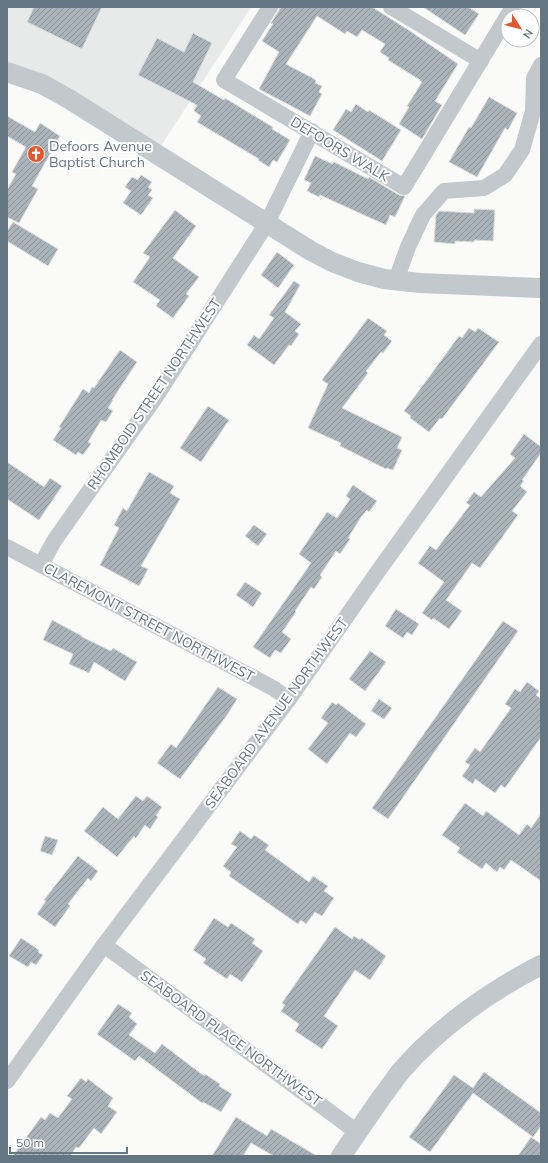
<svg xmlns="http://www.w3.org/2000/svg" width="548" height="1163" viewBox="0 0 548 1163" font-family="Mulish,sans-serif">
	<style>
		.built { fill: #e8e9e9 }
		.building { fill: url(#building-hatch); stroke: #dcdcda }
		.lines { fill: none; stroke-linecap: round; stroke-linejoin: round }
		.minor { stroke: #c3c8cc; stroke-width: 16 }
		.tertiary { stroke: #c3c8cc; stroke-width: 20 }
		.labels { text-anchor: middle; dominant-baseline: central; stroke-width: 4; stroke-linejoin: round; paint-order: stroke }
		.poi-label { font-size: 14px; fill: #657683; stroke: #fff; text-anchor: start }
		.street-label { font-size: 14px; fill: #657683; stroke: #fff }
	</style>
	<defs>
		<pattern id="building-hatch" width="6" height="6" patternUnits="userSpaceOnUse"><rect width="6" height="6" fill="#aab3b9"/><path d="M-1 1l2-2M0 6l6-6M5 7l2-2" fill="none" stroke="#8e969c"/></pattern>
	</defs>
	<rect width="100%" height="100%" fill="#fafaf8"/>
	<polygon class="built" points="7,7 251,7 157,152 7,73"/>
	<g class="building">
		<polygon points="34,7 102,7 82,49 27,22"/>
		<polygon points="281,7 372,7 410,31 458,64 435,101 442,105 422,139 399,124 409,107 407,106 422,82 420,81 420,80 388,60 389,58 380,52 385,44 362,30 357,37 347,31 345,34 317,16 286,64 316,80 315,83 322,86 319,92 322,94 310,116 259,89 279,52 262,41 273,24 271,23"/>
		<polygon points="423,7 468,7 479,14 465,35"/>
		<polygon points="193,33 212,43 193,82 224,100 225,98 251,114 273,127 272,129 290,140 277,162 273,160 269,167 258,160 259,159 197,122 201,116 194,111 197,105 138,75 157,38 184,52"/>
		<polygon points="489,97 517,113 508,130 505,128 477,177 449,162 469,127 471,128"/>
		<polygon points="356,104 368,112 369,110 401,130 382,161 333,130 346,109 351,112"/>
		<polygon points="7,116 35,132 40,123 60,136 32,186 38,189 19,223 7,217 7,190 16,174 12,172 26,147 7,136"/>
		<polygon points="315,156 333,164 334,162 368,179 369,177 399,195 405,196 395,217 390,215 386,225 320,195 319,197 307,191 311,183 304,180"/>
		<polygon points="141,175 152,182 148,187 152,190 148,195 153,198 141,215 123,203 131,191 125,187 132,177 138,180"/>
		<polygon points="474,209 495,210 493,241 474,240 474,242 455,241 455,244 434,242 436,215 439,211 474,213"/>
		<polygon points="175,210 196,226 173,258 199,277 186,294 189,296 173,318 156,306 160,300 133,282 150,257 143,253"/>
		<polygon points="13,222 58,249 48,266 7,241 7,231"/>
		<polygon points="277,252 294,265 278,288 261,275"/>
		<polygon points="294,281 300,285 285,312 301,324 295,331 299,334 291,346 289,345 274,365 247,345 254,335 259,339 274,318 269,315"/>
		<polygon points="368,318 387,331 384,335 392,341 383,353 381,352 366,371 368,373 342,408 402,437 397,448 402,450 393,470 387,468 386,469 340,446 341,443 308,428 328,384 322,380"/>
		<polygon points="469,328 475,332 478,328 499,342 442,419 440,418 429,432 410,418 411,416 404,411 459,336 462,338"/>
		<polygon points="120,350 137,362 112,400 113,400 108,408 113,411 106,422 101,420 88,442 91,444 83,455 78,452 76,455 53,440 61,428 59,427 83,389 89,393 92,387 94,388"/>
		<polygon points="208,406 229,420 201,462 180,448"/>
		<polygon points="524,434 541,447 541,453 522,480 524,481 520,486 527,492 512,511 518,515 480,568 472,563 446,600 462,611 449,629 433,618 432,620 422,613 444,582 418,563 430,546 436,550 470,505 466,503 474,492 481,497 515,458 510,454"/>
		<polygon points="7,462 44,487 50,478 62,486 39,520 7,499"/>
		<polygon points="149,472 174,486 170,493 180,499 141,566 148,569 139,586 100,565 119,528 114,525 123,508 127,511"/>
		<polygon points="353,485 377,501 369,512 367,510 361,517 348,538 350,539 340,554 336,551 320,575 322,577 314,589 311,587 295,611 296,612 282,632 291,639 281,653 275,650 270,658 253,647 311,563 299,554 327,512 337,518 350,499 346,496"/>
		<polygon points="254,525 267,534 258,546 245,536"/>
		<polygon points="245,582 262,593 253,607 236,595"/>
		<polygon points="396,609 419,624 412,635 407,632 403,638 385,626"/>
		<polygon points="52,620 82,636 82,637 111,651 113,648 137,662 125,681 94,662 89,673 69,664 73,654 43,640"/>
		<polygon points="503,621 518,631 388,819 372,808"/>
		<polygon points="370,651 386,662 365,691 349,679"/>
		<polygon points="527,682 539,691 536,695 541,699 541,737 505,788 501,785 495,793 475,779 473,784 462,776 470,765 465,762 475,748 480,752 511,708 505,704 515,689 520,692"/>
		<polygon points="218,687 237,699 227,715 180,779 157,763 171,744 176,748"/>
		<polygon points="379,699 392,708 384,719 371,711"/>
		<polygon points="332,702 336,705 338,703 366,724 356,737 350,733 327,764 308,749 328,723 321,718"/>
		<polygon points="136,796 143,801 147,796 162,807 156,815 158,817 150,829 145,825 136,838 134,836 117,857 84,831 103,807 118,819"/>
		<polygon points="465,803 483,816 486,811 519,835 527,824 531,828 541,814 541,881 511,860 504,870 500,867 497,872 486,863 482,869 457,852 460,848 442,835"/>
		<polygon points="240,831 251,839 254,835 269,845 265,850 309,882 313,876 328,886 324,891 334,898 322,916 315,912 306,924 301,920 298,924 229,876 231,872 223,866 237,847 231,844"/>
		<polygon points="45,836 58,840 52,855 40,851"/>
		<polygon points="78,856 98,871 91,881 88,878 68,904 70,906 55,927 37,914 46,901 44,900"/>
		<polygon points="214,918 228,927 231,923 255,939 252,943 263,951 242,982 230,974 227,979 203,963 206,959 193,950"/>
		<polygon points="335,927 352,939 354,936 360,940 361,938 386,956 370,980 355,970 324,1016 338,1026 322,1049 295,1031 299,1024 281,1011 285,1005 282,1003"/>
		<polygon points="21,938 39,950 38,952 43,955 36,965 31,962 28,967 9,956"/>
		<polygon points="118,1004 132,1013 129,1017 137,1024 129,1035 155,1053 162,1044 204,1076 205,1074 220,1084 219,1086 232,1094 221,1112 203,1102 202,1103 139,1056 135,1061 97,1034"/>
		<polygon points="484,1072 541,1113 541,1126 533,1137 473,1093 430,1152 409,1137 454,1075 473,1088"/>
		<polygon points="81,1078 86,1082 88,1079 113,1098 108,1106 117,1112 101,1134 94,1128 79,1148 76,1147 70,1156 13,1156 41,1117 45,1120 50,1113 58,1118 72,1099 67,1096"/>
		<polygon points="236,1117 267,1136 271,1129 317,1156 274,1156 251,1143 243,1156 212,1156"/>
		<polygon points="531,1137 541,1144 541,1156 518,1156"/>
	</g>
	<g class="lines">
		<g class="minor">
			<polyline points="270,7 224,80 404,187 513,7"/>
			<polyline points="391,7 481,61"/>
			<polyline points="396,280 408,247 423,215 444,191 484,188 505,175 522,150 533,111 534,78 541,65"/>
			<polyline points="7,547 273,688 289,699"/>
			<polyline points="41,565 54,541 155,398 267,223 312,131"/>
			<polyline points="104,945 357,1132"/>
			<polyline points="7,1081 104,945 289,699 379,570 541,344"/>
		</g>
		<g class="tertiary">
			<polyline points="7,72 42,84 69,99 311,251 332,262 358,272 384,279 420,283 541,288"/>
			<path d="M 341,1156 C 354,1137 368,1117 381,1098 C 388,1089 394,1080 401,1071 C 438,1028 490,991 541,965"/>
		</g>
	</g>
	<defs>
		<g id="church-disc" transform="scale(0.9)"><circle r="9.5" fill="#e4572e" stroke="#fff"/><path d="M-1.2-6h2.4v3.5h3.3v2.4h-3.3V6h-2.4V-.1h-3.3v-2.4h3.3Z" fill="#fff"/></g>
	</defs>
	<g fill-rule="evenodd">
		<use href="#church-disc" x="36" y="154"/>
	</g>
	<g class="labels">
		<g class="poi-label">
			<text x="49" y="146">Defoors Avenue<tspan x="49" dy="16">Baptist Church</tspan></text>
		</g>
		<g class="street-label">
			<text transform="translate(340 149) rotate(31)">DEFOORS WALK</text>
			<text transform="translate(154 394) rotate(-56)">RHOMBOID STREET NORTHWEST</text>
			<text transform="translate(149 622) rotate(28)">CLAREMONT STREET NORTHWEST</text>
			<text transform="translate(276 713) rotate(-54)">SEABOARD AVENUE NORTHWEST</text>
			<text transform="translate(231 1038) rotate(36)">SEABOARD PLACE NORTHWEST</text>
		</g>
	</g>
	<rect width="548" height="1163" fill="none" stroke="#657683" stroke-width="16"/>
	<g transform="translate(520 28) rotate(126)"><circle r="19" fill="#ffffff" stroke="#c1c8cd"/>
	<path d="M0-3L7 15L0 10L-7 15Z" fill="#e4572e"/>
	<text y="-6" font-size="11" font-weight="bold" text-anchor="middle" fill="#657683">N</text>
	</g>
	<path d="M10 1147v6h117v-6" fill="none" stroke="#657683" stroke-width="2"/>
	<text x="16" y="1147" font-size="12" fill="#657683" stroke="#ffffff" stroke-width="3" paint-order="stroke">50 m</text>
</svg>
